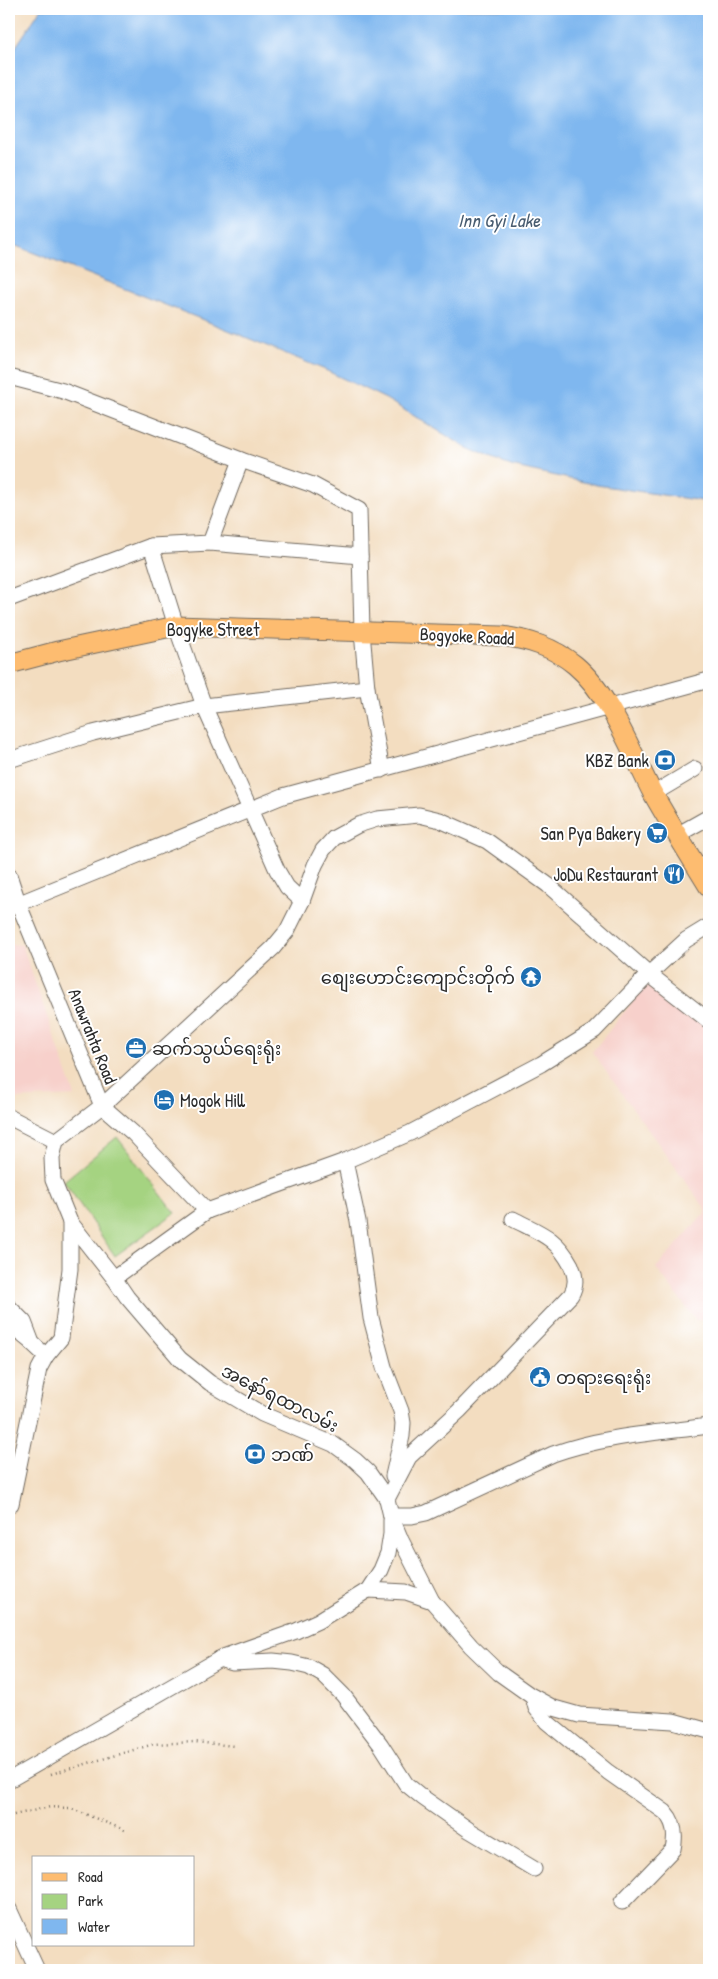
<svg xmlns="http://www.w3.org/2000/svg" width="718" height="1979" viewBox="0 0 718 1979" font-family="'Patrick Hand','Noto Sans Myanmar',sans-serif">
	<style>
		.built { fill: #f7d0cb }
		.green { fill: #a5d381; stroke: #687f56 }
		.water { fill: #7fb7ef; stroke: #55718d }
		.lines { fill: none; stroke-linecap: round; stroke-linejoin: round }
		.minor-casing { stroke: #71695f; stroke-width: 17 }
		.major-casing { stroke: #71695f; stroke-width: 21 }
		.path { stroke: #71695f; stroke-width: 2.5; stroke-dasharray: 1 4; stroke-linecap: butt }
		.minor { stroke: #fff; stroke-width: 15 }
		.major { stroke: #fdbc70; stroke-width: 19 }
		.labels { text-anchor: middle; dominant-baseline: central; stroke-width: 4; stroke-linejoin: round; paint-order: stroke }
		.street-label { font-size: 18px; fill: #2b2b2b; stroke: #fff }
		.poi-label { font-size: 18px; fill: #2b2b2b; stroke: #fff; text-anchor: end }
		.water-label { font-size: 19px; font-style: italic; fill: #485c70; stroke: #fff }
	</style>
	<rect width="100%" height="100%" fill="#fff"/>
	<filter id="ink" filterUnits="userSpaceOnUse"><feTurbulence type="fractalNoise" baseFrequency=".02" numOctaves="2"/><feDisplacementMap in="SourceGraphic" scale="10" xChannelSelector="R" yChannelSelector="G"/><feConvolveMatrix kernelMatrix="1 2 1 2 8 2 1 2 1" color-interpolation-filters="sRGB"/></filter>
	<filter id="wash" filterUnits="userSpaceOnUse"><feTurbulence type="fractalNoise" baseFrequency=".0096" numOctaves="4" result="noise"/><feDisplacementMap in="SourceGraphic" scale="20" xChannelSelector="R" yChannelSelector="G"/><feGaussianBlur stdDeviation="1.12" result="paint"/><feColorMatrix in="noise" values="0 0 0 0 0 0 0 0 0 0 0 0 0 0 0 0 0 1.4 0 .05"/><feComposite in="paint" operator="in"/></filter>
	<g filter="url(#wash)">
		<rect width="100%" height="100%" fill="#f3ddc0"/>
		<g class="built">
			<polygon points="9,944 22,945 75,1096 9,1099"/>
			<polygon points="650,980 709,1028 709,1320 696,1320 656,1268 707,1211 592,1052"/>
		</g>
		<polygon class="green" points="117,1137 175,1213 115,1256 64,1181"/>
		<polygon class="water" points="41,9 709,9 709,502 597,485 511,466 490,458 467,448 386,399 323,369 221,327 9,243 9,57"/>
	</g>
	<g filter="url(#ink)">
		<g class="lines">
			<g class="minor-casing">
				<g id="minor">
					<polyline points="9,377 63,391 241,460 313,485 359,510 362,632 367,688 382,770"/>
					<polyline points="210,543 360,556"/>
					<polyline points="151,546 210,543 241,460"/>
					<polyline points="9,599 151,546 176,626 204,706 277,870 287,887 302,901"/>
					<polyline points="9,760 93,733 204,706 367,688"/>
					<polyline points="653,794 695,769"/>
					<polyline points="677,835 709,817"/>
					<polyline points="697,868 709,861"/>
					<polyline points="9,875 19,905 102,1106 56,1141 52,1158 53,1180 70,1222 114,1278 127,1297 180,1359 210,1383 262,1414 333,1444 355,1460 368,1472 387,1499 391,1516 401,1540 432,1601 471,1646 499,1673 530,1695 554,1708 579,1715 673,1721 709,1731"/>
					<polyline points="10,907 283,796 709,680"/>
					<polyline points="9,1117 56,1141"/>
					<polyline points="345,1161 358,1221 371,1318 384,1367 401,1411 403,1423 402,1436 393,1476"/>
					<polyline points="207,1211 133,1133 102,1106 273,948 287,931 302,901 315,865 323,850 334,838 358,825 377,819 419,815 440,820 487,841 548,885 649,974 709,1021"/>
					<polyline points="114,1278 207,1211 345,1161 410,1133 541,1064 594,1031 649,974 686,940 709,926"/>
					<polyline points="9,1307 24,1322 32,1343 46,1356"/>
					<polyline points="9,1324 31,1342"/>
					<path d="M 387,1499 L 409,1457 L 459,1411 L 571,1295 C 577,1285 576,1276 571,1265 C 556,1237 540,1233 513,1219"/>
					<polyline points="11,1504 39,1369 46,1356 61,1338 70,1269 70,1222"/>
					<path d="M 391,1516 L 412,1516 L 426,1513 L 553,1454 C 603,1436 657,1433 709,1426"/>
					<polyline points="368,1590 406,1592 432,1601"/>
					<polyline points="219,1659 233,1663 273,1661 292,1663 309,1667 323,1675 343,1695 381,1745 406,1784 422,1797 469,1830 534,1869"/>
					<path d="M 533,1697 L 536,1708 L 547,1722 L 608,1772 L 665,1812 C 675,1823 676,1835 673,1849 L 622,1902"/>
					<polyline points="9,1780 223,1657 296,1631 318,1621 368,1590 381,1570 388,1553 391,1534 391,1520"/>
					<polyline points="9,1909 37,1970"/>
				</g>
			</g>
			<g class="major-casing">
				<path id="major" d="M 9,664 L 58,651 L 176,626 L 502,636 C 530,640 553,647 575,665 C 609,693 632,753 652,792 C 670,824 690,856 709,887"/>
			</g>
			<g class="path">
				<polyline points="51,1774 154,1744 195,1742 234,1746"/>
				<polyline points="9,1816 50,1807 70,1808 127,1831"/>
			</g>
			<use href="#minor" class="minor"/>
			<use href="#major" class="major"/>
		</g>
	</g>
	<defs>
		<g id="bank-disc" transform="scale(1.125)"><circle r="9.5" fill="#1f6fb2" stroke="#fff"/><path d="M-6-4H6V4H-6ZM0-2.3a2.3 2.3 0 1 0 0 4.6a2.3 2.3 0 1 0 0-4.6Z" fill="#fff"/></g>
		<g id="supermarket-disc" transform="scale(1.125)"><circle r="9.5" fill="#1f6fb2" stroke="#fff"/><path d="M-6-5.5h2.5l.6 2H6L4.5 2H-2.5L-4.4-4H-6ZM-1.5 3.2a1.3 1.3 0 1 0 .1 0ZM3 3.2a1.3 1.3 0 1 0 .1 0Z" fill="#fff"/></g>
		<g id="restaurant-disc" transform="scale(1.125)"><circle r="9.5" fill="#1f6fb2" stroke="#fff"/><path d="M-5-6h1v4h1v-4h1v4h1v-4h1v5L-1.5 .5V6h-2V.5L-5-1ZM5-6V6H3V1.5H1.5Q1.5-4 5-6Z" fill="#fff"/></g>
		<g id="temple-disc" transform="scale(1.125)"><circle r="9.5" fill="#1f6fb2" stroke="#fff"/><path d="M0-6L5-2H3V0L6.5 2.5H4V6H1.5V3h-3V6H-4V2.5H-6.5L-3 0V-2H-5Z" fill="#fff"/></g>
		<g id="office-disc" transform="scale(1.125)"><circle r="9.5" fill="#1f6fb2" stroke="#fff"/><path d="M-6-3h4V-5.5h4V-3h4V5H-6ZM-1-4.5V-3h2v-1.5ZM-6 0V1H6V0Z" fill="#fff"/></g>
		<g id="hotel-disc" transform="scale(1.125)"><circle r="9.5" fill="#1f6fb2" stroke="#fff"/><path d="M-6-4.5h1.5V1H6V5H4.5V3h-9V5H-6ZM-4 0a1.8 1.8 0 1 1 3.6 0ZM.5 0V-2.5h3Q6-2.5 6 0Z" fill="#fff"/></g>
		<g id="civic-disc" transform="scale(1.125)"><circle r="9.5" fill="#1f6fb2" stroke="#fff"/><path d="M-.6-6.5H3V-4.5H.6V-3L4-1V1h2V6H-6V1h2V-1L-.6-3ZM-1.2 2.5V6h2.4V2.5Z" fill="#fff"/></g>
	</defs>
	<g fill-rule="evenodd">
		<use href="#bank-disc" x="665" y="760"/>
		<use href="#supermarket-disc" x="657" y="833"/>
		<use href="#restaurant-disc" x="674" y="874"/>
		<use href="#temple-disc" x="531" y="977"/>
		<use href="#office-disc" x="136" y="1048"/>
		<use href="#hotel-disc" x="164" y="1100"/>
		<use href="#civic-disc" x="540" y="1377"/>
		<use href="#bank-disc" x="255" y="1454"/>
	</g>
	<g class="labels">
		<g class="street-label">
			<text x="213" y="629">Bogyke Street</text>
			<text transform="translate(467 636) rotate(3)">Bogyoke Roadd</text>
			<text transform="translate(93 1036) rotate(68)">Anawrahta Road</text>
			<text transform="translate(280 1398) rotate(27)">အ‌နော်‌ရထာလမ်း</text>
		</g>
		<g class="poi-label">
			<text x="649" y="760">KBZ Bank</text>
			<text x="641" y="833">San Pya Bakery</text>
			<text x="658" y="874">JoDu Restaurant</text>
			<text x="515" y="977">စျေးဟောင်းကျောင်းတိုက်</text>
			<text x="152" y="1048" text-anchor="start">ဆက်သွယ်ရေးရုံး</text>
			<text x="180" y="1100" text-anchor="start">Mogok Hill</text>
			<text x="556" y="1377" text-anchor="start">တရားရေးရုံး</text>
			<text x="271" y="1454" text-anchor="start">ဘဏ်</text>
		</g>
		<g class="water-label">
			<text x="499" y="220">Inn Gyi Lake</text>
		</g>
	</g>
	<rect width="718" height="1979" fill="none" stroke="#fff" stroke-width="30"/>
	<rect x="32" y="1856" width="162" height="90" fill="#ffffff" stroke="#aaaaaa"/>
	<rect x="42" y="1873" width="25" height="8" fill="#fdbc70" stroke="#aaaaaa"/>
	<text x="78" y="1882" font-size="15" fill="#2b2b2b">Road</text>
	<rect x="42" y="1894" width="25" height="15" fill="#a5d381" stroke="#aaaaaa"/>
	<text x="78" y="1906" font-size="15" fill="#2b2b2b">Park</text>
	<rect x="42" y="1919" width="25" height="15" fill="#7fb7ef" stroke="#aaaaaa"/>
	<text x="78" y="1932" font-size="15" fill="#2b2b2b">Water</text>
</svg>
